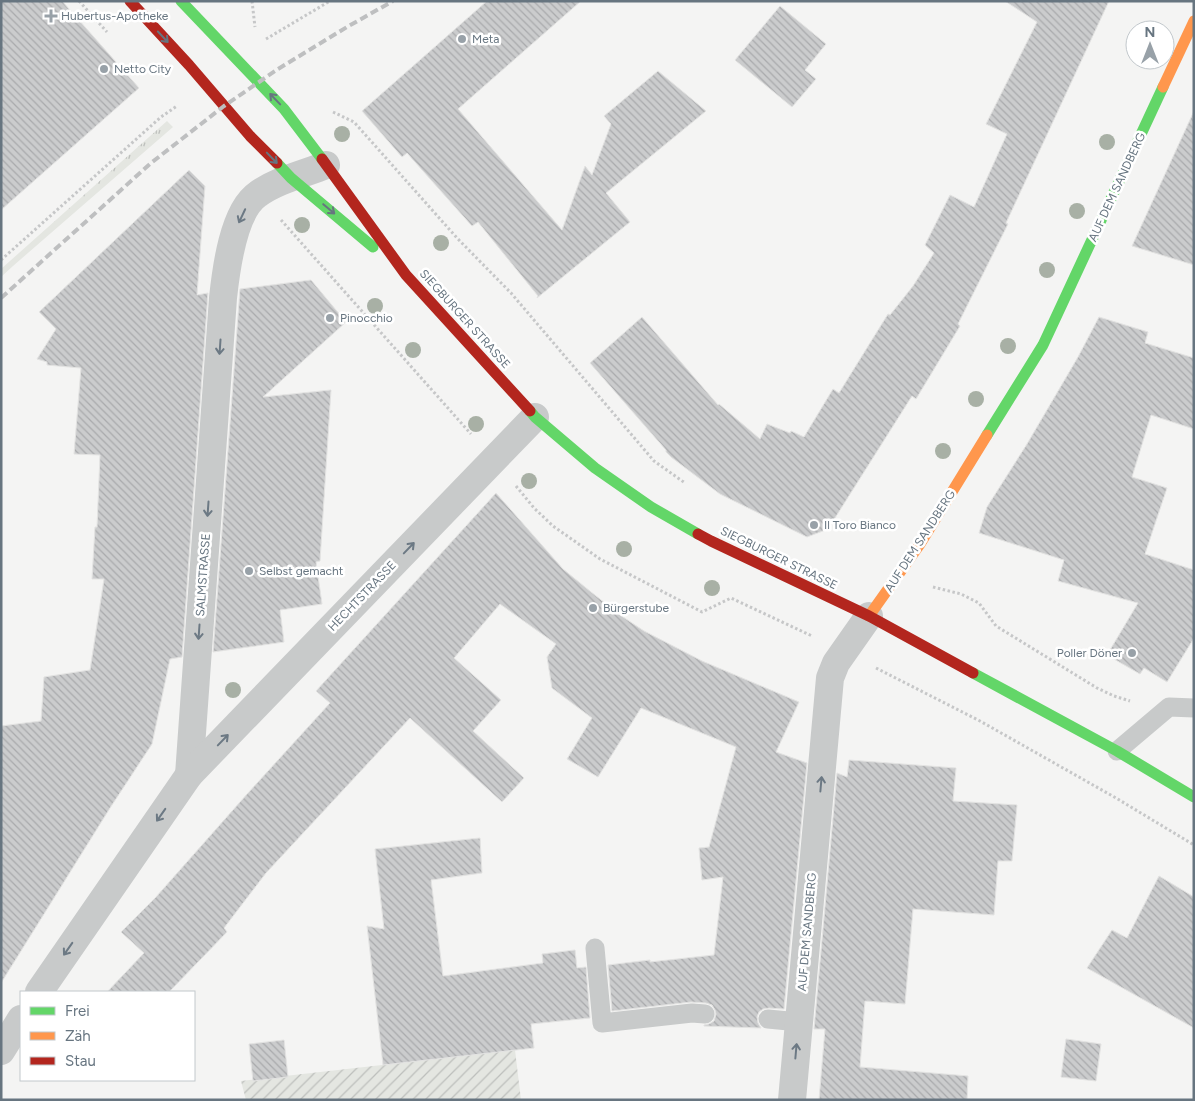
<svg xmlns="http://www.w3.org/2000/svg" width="1195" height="1101" viewBox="0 0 1195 1101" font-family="Figtree,sans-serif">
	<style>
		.grass { fill: url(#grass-tufts) }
		.garden { fill: url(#garden-furrows) }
		.building { fill: url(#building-back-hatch); stroke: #e3e3e2 }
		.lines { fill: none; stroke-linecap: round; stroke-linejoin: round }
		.path { stroke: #c6c7c8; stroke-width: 3; stroke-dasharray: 2.5 2.5; stroke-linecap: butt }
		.lane { stroke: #c8caca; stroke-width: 19 }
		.street { stroke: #c8caca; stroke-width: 28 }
		.fast { stroke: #63d668; stroke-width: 11 }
		.slow { stroke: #ff974d; stroke-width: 11 }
		.jam { stroke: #b3261e; stroke-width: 11 }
		.rail { stroke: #bebfc0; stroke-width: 4; stroke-dasharray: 8 4; stroke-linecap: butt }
		.tree { fill: #a8b0a5 }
		.oneway { stroke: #677580 }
		.oneway2 { stroke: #6c7984 }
		.poi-dot { fill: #98a1a8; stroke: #fff; stroke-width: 2 }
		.labels { text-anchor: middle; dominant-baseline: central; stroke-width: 5; stroke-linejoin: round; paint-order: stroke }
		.poi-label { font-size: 12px; fill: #677580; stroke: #fff; text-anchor: start }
		.street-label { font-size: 12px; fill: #677580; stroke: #fff }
	</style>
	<defs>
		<pattern id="grass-tufts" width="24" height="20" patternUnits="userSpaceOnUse" patternTransform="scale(1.25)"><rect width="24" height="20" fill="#e4e6e1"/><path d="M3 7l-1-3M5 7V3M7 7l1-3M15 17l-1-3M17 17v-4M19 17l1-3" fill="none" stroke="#bdbfbc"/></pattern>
		<pattern id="garden-furrows" width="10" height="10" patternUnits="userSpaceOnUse" patternTransform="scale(1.25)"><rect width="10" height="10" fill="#e4e6e1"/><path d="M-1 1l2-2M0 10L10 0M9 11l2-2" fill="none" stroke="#bdbfbc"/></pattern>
		<pattern id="building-back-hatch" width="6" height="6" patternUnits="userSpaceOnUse" patternTransform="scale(1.25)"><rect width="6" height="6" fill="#cbcccd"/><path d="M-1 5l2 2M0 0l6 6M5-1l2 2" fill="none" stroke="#a9aaac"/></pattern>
	</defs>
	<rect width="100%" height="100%" fill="#f4f4f3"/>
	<polygon class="grass" points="167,121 173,127 13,266 1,277 1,269"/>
	<polygon class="garden" points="515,1050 521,1100 246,1100 241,1081"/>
	<g class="building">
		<polygon points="1,1 62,1 139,88 1,210"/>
		<polygon points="487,1 581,1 458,109 562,230 585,166 592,175 611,124 604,116 658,71 706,111 606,193 630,222 537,298 538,296 478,222 472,226 407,153 402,157 362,111"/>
		<polygon points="1005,1 1109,1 1006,223 1008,224 958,324 960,326 916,399 912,396 828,529 807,537 720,494 671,457 666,452 666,450 590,363 642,317 718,405 719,404 760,439 767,424 790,433 791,431 804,437 833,389 839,393 888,314 890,315 913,286 934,253 925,245 950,195 974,207 1007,134 986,124 1037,22"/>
		<polygon points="780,6 826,44 805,70 816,79 792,107 735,60"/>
		<polygon points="1194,111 1194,265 1132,246"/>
		<polygon points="189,170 205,186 197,295 208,293 182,657 170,659 152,744 110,808 1,983 1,726 41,721 44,677 90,670 104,579 92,579 95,527 97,527 100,455 74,454 81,368 47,365 47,362 37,359 56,329 39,312"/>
		<polygon points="311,280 346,322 263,397 331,390 320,561 316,562 322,604 280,610 284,642 213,652 240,289"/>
		<polygon points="1099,317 1148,332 1145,343 1194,358 1194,429 1151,415 1132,477 1167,488 1145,554 1194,570 1194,638 1167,682 1144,668 1140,674 1107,655 1138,603 1058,581 1064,560 979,533 987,507 1027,444 1078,357"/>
		<polygon points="496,493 563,569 591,592 620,615 644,631 702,661 799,702 776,752 807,763 784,1009 769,1008 763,1009 759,1012 757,1017 758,1023 761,1028 704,1026 704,1025 709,1024 714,1021 716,1014 715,1010 712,1005 706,1003 691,1002 612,1011 608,965 650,960 650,962 714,955 723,877 702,880 699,848 709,847 736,747 641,708 598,777 567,759 592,718 552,688 547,657 556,644 500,604 454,658 501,700 473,731 524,778 502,802 410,718 266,873 224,928 227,932 169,992 107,992 144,953 121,932 156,897 248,793 330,703 316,691"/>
		<polygon points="849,760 956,768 953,801 1017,805 1012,861 998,861 994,915 913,909 905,1004 865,1001 860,1067 968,1076 967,1100 819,1100 825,1029 814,1029 837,773 847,777"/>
		<polygon points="480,838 482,873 431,880 443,976 543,963 542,954 575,950 577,968 586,967 590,1018 531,1024 534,1048 383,1065 367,926 384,929 375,849"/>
		<polygon points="1159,876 1194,897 1194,1028 1087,968 1112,930 1127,938"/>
		<polygon points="1066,1039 1101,1044 1096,1081 1061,1077"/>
		<polygon points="284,1040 288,1077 253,1081 249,1044"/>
	</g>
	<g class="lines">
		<g class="path">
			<polyline points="79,1 107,32"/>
			<polyline points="252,1 255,27"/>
			<polyline points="266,39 330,1"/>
			<polyline points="333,112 354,122 457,238 511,293 654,461 685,483"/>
			<polyline points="281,220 471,434"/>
			<polyline points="1,260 161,117 177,106"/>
			<polyline points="516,486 534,508 553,526 600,559 702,612 731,598 812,636"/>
			<polyline points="933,587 961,594 979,603 996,626 1097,688 1114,696 1130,701"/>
			<polyline points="876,668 980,721 1116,798 1194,845"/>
		</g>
		<g class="lane">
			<polyline points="1117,751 1169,707 1194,708"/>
			<polyline points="595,948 602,1023 692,1013 705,1014"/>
			<polyline points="768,1019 799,1022"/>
		</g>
		<g class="street">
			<path d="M 189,775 L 223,298 C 226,270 233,211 258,194 C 277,180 304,174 326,165"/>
			<polyline points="39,992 189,775 535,417"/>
			<polyline points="1,1051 21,1019"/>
			<polyline points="792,1100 830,678 836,663 869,616"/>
		</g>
		<g class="fast">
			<polyline points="181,1 284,109 322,159"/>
			<polyline points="277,163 291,178 373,247"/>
			<polyline points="530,411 535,417 595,468 651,507 698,534"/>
			<polyline points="987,435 1043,345 1163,87"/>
			<polyline points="973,673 1117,751 1194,797"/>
		</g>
		<g class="slow">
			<polyline points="1163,87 1194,21"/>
			<polyline points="869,616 920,544 987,435"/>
		</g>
		<g class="jam">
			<polyline points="130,1 189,65 250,136 277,163"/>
			<polyline points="322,159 406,275 530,411"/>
			<polyline points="698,534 711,541 869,616 973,673"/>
		</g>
		<polyline class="rail" points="1,298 151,163 224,106 278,69 347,27 393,1"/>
	</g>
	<g class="tree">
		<circle cx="342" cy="134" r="8"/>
		<circle cx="1107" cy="142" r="8"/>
		<circle cx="1077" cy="211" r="8"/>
		<circle cx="302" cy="225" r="8"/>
		<circle cx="441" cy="243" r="8"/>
		<circle cx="1047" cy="270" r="8"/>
		<circle cx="375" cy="306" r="8"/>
		<circle cx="1008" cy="346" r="8"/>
		<circle cx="413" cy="350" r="8"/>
		<circle cx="976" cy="399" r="8"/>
		<circle cx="476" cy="424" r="8"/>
		<circle cx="943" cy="451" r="8"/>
		<circle cx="529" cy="481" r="8"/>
		<circle cx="624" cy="549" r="8"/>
		<circle cx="712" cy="588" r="8"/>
		<circle cx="233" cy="690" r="8"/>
	</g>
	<defs><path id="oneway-shaft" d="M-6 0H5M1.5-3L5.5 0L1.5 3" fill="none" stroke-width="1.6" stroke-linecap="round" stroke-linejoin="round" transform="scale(1.25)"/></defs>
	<g class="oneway">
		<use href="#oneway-shaft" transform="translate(163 37) rotate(47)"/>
		<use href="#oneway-shaft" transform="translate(275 99) rotate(-134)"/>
		<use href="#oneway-shaft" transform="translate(272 158) rotate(46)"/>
		<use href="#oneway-shaft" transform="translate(329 209) rotate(40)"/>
	</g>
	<g class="oneway2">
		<use href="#oneway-shaft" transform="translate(242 216) rotate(115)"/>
		<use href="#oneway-shaft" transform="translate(220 347) rotate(94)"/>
		<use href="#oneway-shaft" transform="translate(208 509) rotate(94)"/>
		<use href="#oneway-shaft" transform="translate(409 548) rotate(-46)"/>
		<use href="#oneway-shaft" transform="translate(199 632) rotate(94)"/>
		<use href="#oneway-shaft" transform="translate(223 740) rotate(-46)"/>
		<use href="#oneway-shaft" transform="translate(821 784) rotate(-85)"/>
		<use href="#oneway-shaft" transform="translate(161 815) rotate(125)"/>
		<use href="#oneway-shaft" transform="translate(68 949) rotate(125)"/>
		<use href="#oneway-shaft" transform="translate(796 1051) rotate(-85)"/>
	</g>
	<g class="poi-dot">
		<path d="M48.5 8.5h5v5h5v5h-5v5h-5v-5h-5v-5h5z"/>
		<circle cx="462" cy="39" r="5"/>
		<circle cx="104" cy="69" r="5"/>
		<circle cx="330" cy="318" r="5"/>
		<circle cx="814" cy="525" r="5"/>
		<circle cx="249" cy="571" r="5"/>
		<circle cx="593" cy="608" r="5"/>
		<circle cx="1132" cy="653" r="5"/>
	</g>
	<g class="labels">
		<g class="poi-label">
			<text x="61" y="16">Hubertus-Apotheke</text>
			<text x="472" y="39">Meta</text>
			<text x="114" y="69">Netto City</text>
			<text x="340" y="318">Pinocchio</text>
			<text x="824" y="525">Il Toro Bianco</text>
			<text x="259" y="571">Selbst gemacht</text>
			<text x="603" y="608">Bürgerstube</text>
			<text x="1122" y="653" text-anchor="end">Poller Döner</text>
		</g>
		<g class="street-label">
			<text transform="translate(1117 187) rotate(-65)">AUF DEM SANDBERG</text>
			<text transform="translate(465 319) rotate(48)">SIEGBURGER STRASSE</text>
			<text transform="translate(920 541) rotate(-57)">AUF DEM SANDBERG</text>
			<text transform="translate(779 558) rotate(26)">SIEGBURGER STRASSE</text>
			<text transform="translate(203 575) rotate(-86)">SALMSTRASSE</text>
			<text transform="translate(362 596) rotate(-46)">HECHTSTRASSE</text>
			<text transform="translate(807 932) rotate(-85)">AUF DEM SANDBERG</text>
		</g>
	</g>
	<rect width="1195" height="1101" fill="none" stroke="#677580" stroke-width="5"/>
	<rect x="20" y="991" width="175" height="90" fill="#ffffff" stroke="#c2c8cc"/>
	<rect x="30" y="1007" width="25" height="8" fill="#63d668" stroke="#c2c8cc"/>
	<text x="65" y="1016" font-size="15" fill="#677580">Frei</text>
	<rect x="30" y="1032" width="25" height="8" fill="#ff974d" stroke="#c2c8cc"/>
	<text x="65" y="1041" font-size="15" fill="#677580">Zäh</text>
	<rect x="30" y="1057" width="25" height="8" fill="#b3261e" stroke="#c2c8cc"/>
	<text x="65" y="1066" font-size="15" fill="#677580">Stau</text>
	<g transform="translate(1150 45)"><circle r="24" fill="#ffffff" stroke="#c2c8cc"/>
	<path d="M0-4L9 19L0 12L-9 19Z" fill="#98a1a8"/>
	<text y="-8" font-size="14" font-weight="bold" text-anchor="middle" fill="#677580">N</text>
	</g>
</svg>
